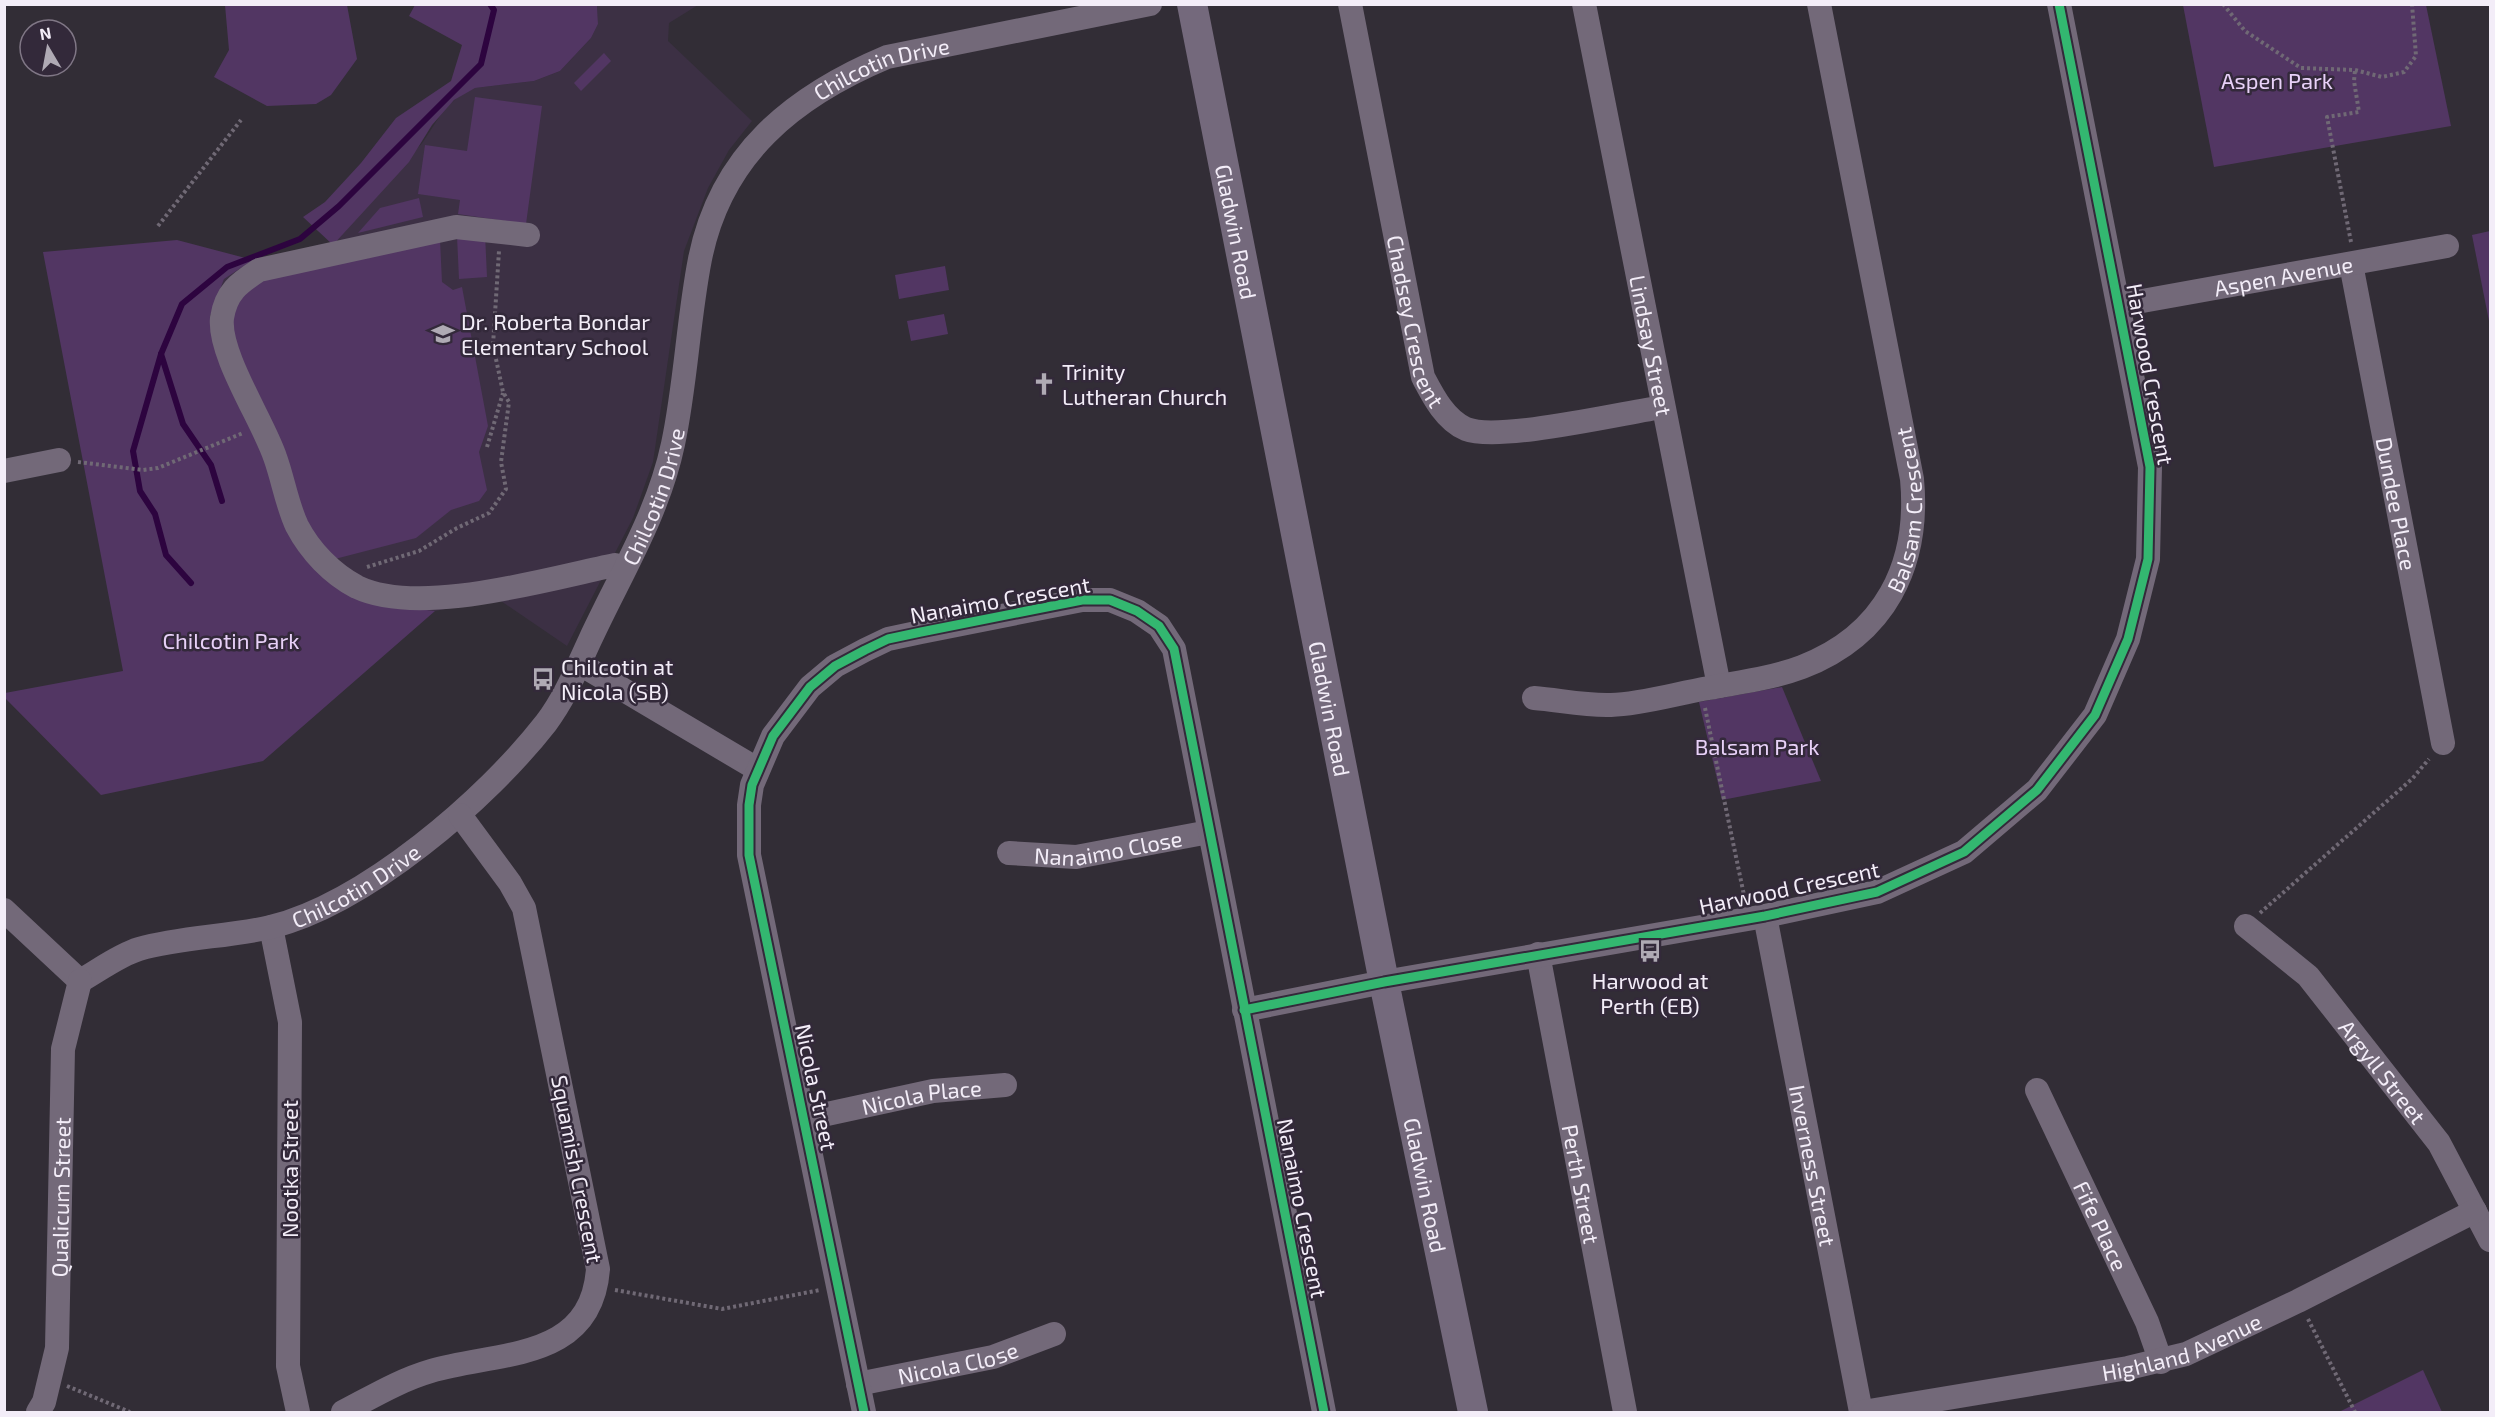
<svg xmlns="http://www.w3.org/2000/svg" width="2495" height="1417" viewBox="0 0 2495 1417" font-family="'Exo 2',sans-serif">
	<style>
		.built { fill: #3c3044 }
		.green { fill: #523663 }
		.lines { fill: none; stroke-linecap: round; stroke-linejoin: round }
		.stream { stroke: #2d043f; stroke-width: 6 }
		.path { stroke: #706975; stroke-width: 4; stroke-dasharray: 3 3; stroke-linecap: butt }
		.minor { stroke: #736979; stroke-width: 24 }
		.major { stroke: #74697c; stroke-width: 30 }
		.cycleway-casing { stroke: #33293a; stroke-width: 13 }
		.cycleway { stroke: #33b770; stroke-width: 9 }
		.labels { text-anchor: middle; dominant-baseline: central; stroke-width: 5; stroke-linejoin: round; paint-order: stroke }
		.street-label { font-size: 22px; fill: #f3edf8; stroke: #33293a }
		.park-label { font-size: 22px; fill: #e8d1f8; stroke: #33293a }
		.poi-label { font-size: 22px; fill: #f3edf8; stroke: #33293a; text-anchor: start }
	</style>
	<rect width="100%" height="100%" fill="#322d36"/>
	<polygon class="built" points="597,5 698,5 669,23 668,41 752,121 729,150 708,188 684,251 653,462 633,518 567,646 498,599 435,611 394,606 355,594 217,352 210,316 224,278 253,260 333,245 423,142 445,108 463,93 475,88 534,81 560,71 591,38 598,24"/>
	<g class="green">
		<polygon points="225,5 347,5 357,59 331,95 316,104 267,106 214,77 229,50"/>
		<polygon points="415,5 597,5 598,24 591,38 560,71 534,81 475,88 454,100 432,125 409,162 333,245 303,217 325,202 361,163 396,118 451,81 462,45 409,16"/>
		<polygon points="2183,5 2426,5 2451,126 2214,167"/>
		<polygon points="604,53 611,61 581,91 574,83"/>
		<polygon points="475,97 542,106 526,224 458,214 460,200 418,194 425,145 467,151"/>
		<polygon points="419,198 423,217 358,233 380,208"/>
		<polygon points="2490,231 2490,326 2472,235"/>
		<polygon points="485,234 487,277 459,279 457,236"/>
		<polygon points="177,240 253,260 224,279 210,316 217,352 264,455 287,530 394,606 435,611 263,761 101,795 5,698 5,693 123,671 43,252"/>
		<polygon points="440,240 442,282 453,290 462,287 488,426 479,452 487,490 479,501 451,510 416,538 331,560 304,523 237,348 231,317 241,291 263,279"/>
		<polygon points="945,266 949,290 899,299 895,275"/>
		<polygon points="944,314 948,334 911,341 907,321"/>
		<polygon points="1782,687 1821,781 1722,800 1699,702"/>
		<polygon points="2423,1370 2442,1412 2339,1412"/>
	</g>
	<g class="lines">
		<g class="stream">
			<polyline points="161,354 183,424 211,465 222,501"/>
			<polyline points="191,583 166,555 155,514 140,491 133,451 161,354 182,304 227,267 300,239 339,206 481,64 494,10 490,4"/>
		</g>
		<g class="path">
			<polyline points="2223,4 2245,31 2301,68 2355,70 2382,77 2404,72 2416,56 2412,4"/>
			<polyline points="158,226 241,120"/>
			<polyline points="2351,242 2327,117 2359,112 2354,81 2355,70"/>
			<polyline points="487,447 503,393"/>
			<polyline points="78,462 143,470 158,468 243,433"/>
			<polyline points="367,567 419,551 457,528 489,513 506,489 501,462 509,402 503,392 493,345 499,251"/>
			<polyline points="1705,708 1745,900"/>
			<polyline points="2260,913 2412,779 2429,759"/>
			<polyline points="615,1290 722,1309 820,1290"/>
			<polyline points="2308,1319 2355,1412"/>
			<polyline points="67,1386 130,1412"/>
		</g>
		<g class="minor">
			<path id="s1" d="M 1350,4 L 1423,377 C 1433,396 1445,420 1466,429 C 1499,442 1622,413 1663,407"/>
			<path id="s2" d="M 1584,4 L 1719,686"/>
			<path d="M 528,235 L 456,227 L 259,270 C 239,283 226,292 222,318 C 218,354 263,421 275,457 C 283,479 287,505 297,526 C 310,551 332,574 357,587 C 420,617 546,579 615,565"/>
			<path id="s3" d="M 2351,264 L 2443,743"/>
			<path id="s4" d="M 2120,305 L 2447,246"/>
			<polyline points="4,471 59,460"/>
			<polyline points="580,664 757,769"/>
			<path id="s5" d="M 1534,698 C 1559,700 1586,706 1611,705 C 1643,704 1678,693 1709,688 C 1741,682 1773,678 1802,667 C 1885,635 1920,565 1912,479 L 1819,4"/>
			<path id="s6" d="M 1009,853 L 1076,857 L 1209,832"/>
			<polyline points="4,910 80,981"/>
			<path id="s7" d="M 1765,916 L 1861,1412"/>
			<path id="s8" d="M 2246,926 L 2308,976 L 2439,1143 L 2490,1240"/>
			<polyline points="271,927 290,1022 288,1366 298,1412"/>
			<path id="s9" d="M 1538,954 L 1625,1412"/>
			<path id="s10" d="M 80,981 C 98,971 119,955 139,949 C 181,937 227,937 271,927 C 366,903 486,800 546,723 C 565,698 577,668 590,640 C 620,575 658,515 673,444 C 686,383 688,320 700,259 C 721,154 794,96 887,57 L 1150,4"/>
			<polyline points="1244,1010 1384,982 1765,916 1877,892 1964,852 2037,790 2095,715 2128,639 2148,559 2150,467 2059,4"/>
			<path id="s11" d="M 2037,1090 L 2147,1322 L 2161,1362"/>
			<path id="s12" d="M 804,1119 L 933,1091 L 1005,1085"/>
			<path id="s13" d="M 858,1384 L 993,1357 L 1054,1334"/>
			<path id="s14" d="M 38,1412 L 44,1402 L 57,1348 L 63,1049 L 80,981"/>
			<path d="M 343,1412 C 372,1397 400,1380 431,1371 C 499,1351 591,1362 598,1269 L 524,908 L 510,883 L 460,815"/>
			<polyline points="864,1412 749,855 749,805 752,785 773,736 810,687 835,666 865,650 888,639 921,632 1082,600 1110,600 1137,611 1159,626 1174,649 1324,1412"/>
			<path id="s15" d="M 1863,1412 L 2128,1368 L 2186,1354 L 2298,1301 L 2475,1211"/>
		</g>
		<path class="major" id="s16" d="M 1192,4 L 1384,982 L 1473,1412"/>
		<g class="cycleway-casing">
			<g id="cycleway">
				<polyline points="1244,1010 1384,982 1765,916 1877,892 1964,852 2037,790 2095,715 2128,639 2148,559 2150,467 2059,4"/>
				<polyline points="864,1412 749,855 749,805 752,785 773,736 810,687 835,666 865,650 888,639 921,632 1082,600 1110,600 1137,611 1159,626 1174,649 1324,1412"/>
			</g>
		</g>
		<use href="#cycleway" class="cycleway"/>
	</g>
	<defs>
		<g id="school-bare" transform="scale(1.8)"><path d="M0-5L7-2L0 1L-7-2ZM-4 1L0 2.5L4 1V4Q0 6-4 4Z" fill="#afaab4" stroke="#33293a" stroke-width="2.5" paint-order="stroke"/></g>
		<g id="church-bare" transform="scale(1.8)"><path d="M-1.2-6h2.4v3.5h3.3v2.4h-3.3V6h-2.4V-.1h-3.3v-2.4h3.3Z" fill="#afaab4" stroke="#33293a" stroke-width="2.5" paint-order="stroke"/></g>
		<g id="bus-bare" transform="scale(1.8)"><path d="M-5-6H5V4H4V6H2V4H-2V6H-4V4H-5ZM-3.5-4V0h7V-4ZM-3.5 1.2v1.5H-2V1.2ZM2 1.2v1.5H3.5V1.2Z" fill="#afaab4" stroke="#33293a" stroke-width="2.5" paint-order="stroke"/></g>
	</defs>
	<g fill-rule="evenodd">
		<use href="#school-bare" x="443" y="334"/>
		<use href="#church-bare" x="1044" y="384"/>
		<use href="#bus-bare" x="543" y="679"/>
		<use href="#bus-bare" x="1650" y="951"/>
	</g>
	<g class="labels">
		<g class="street-label">
			<text stroke="none"><textPath href="#s10" startOffset="1322">Chilcotin Drive</textPath></text>
			<text stroke="none"><textPath href="#s16" startOffset="232">Gladwin Road</textPath></text>
			<text stroke="none"><textPath href="#s4" startOffset="166">Aspen Avenue</textPath></text>
			<text stroke="none"><textPath href="#s1" startOffset="324">Chadsey Crescent</textPath></text>
			<text stroke="none"><textPath href="#s2" startOffset="348">Lindsay Street</textPath></text>
			<text transform="translate(2151 374) rotate(80)">Harwood Crescent</text>
			<text stroke="none"><textPath href="#s10" startOffset="800">Chilcotin Drive</textPath></text>
			<text stroke="none"><textPath href="#s3" startOffset="244">Dundee Place</textPath></text>
			<text stroke="none"><textPath href="#s5" startOffset="477">Balsam Crescent</textPath></text>
			<text transform="translate(1000 599) rotate(-10)">Nanaimo Crescent</text>
			<text stroke="none"><textPath href="#s16" startOffset="718">Gladwin Road</textPath></text>
			<text stroke="none"><textPath href="#s6" startOffset="100">Nanaimo Close</textPath></text>
			<text stroke="none"><textPath href="#s10" startOffset="296">Chilcotin Drive</textPath></text>
			<text transform="translate(1789 887) rotate(-12)">Harwood Crescent</text>
			<text stroke="none"><textPath href="#s8" startOffset="201">Argyll Street</textPath></text>
			<text transform="translate(817 1087) rotate(78)">Nicola Street</text>
			<text stroke="none"><textPath href="#s12" startOffset="120">Nicola Place</textPath></text>
			<text stroke="none"><textPath href="#s7" startOffset="254">Inverness Street</textPath></text>
			<text transform="translate(289 1169) rotate(-90)">Nootka Street</text>
			<text transform="translate(578 1169) rotate(79)">Squamish Crescent</text>
			<text stroke="none"><textPath href="#s9" startOffset="234">Perth Street</textPath></text>
			<text stroke="none"><textPath href="#s16" startOffset="1204">Gladwin Road</textPath></text>
			<text stroke="none"><textPath href="#s14" startOffset="218">Qualicum Street</textPath></text>
			<text transform="translate(1303 1208) rotate(79)">Nanaimo Crescent</text>
			<text stroke="none"><textPath href="#s11" startOffset="150">Fife Place</textPath></text>
			<text stroke="none"><textPath href="#s15" startOffset="326">Highland Avenue</textPath></text>
			<text stroke="none"><textPath href="#s13" startOffset="102">Nicola Close</textPath></text>
		</g>
		<g class="park-label">
			<text x="2277" y="80">Aspen Park</text>
			<text x="231" y="640">Chilcotin Park</text>
			<text x="1757" y="746">Balsam Park</text>
		</g>
		<g class="poi-label">
			<text x="461" y="321">Dr. Roberta Bondar<tspan x="461" dy="25">Elementary School</tspan></text>
			<text x="1062" y="371">Trinity<tspan x="1062" dy="25">Lutheran Church</tspan></text>
			<text x="561" y="666">Chilcotin at<tspan x="561" dy="25">Nicola (SB)</tspan></text>
			<text x="1650" y="980" text-anchor="middle">Harwood at<tspan x="1650" dy="25">Perth (EB)</tspan></text>
		</g>
	</g>
	<rect width="2495" height="1417" fill="none" stroke="#f3edf8" stroke-width="12"/>
	<g transform="translate(48 48) rotate(350)"><circle r="28" fill="#33293a" stroke="#807786" stroke-width="1.5"/>
	<path d="M0-4.5L10 22L0 15L-10 22Z" fill="#afaab4"/>
	<text y="-9" font-size="16" font-weight="bold" text-anchor="middle" fill="#f3edf8">N</text>
	</g>
</svg>
